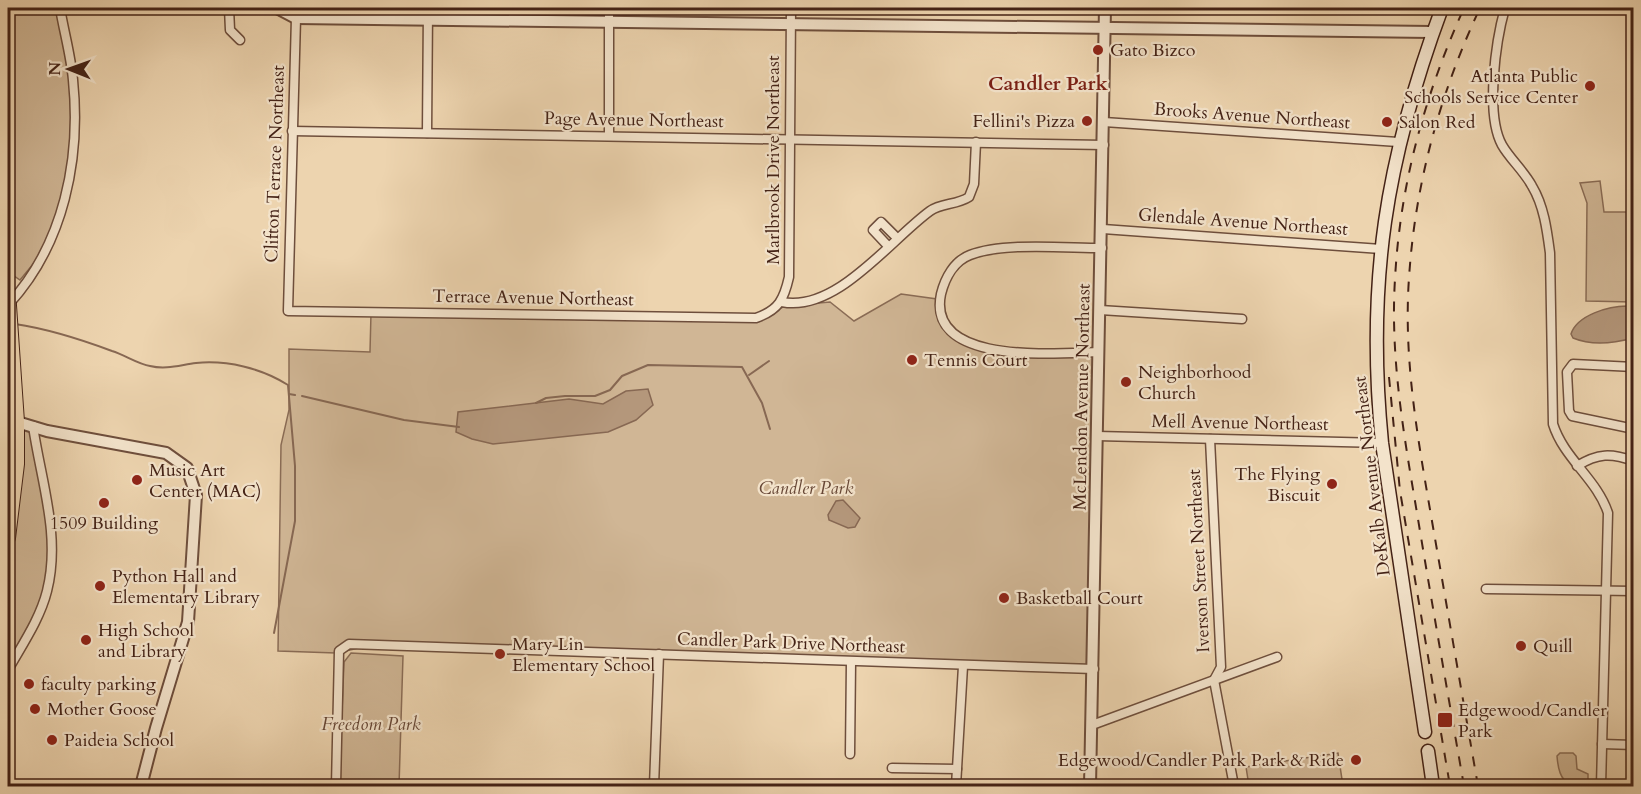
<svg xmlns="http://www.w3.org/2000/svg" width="1641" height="794" viewBox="0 0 1641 794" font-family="Cardo,serif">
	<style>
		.green { fill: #d0b695; stroke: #8a6c56; stroke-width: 1.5 }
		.water { fill: #b4977b; stroke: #876853; stroke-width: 1.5 }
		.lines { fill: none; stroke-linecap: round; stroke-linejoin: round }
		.stream { stroke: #876853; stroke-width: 2 }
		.minor-casing { stroke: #6e4e3c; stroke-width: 11 }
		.tertiary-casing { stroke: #6e4e3c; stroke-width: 14 }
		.secondary-casing { stroke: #442216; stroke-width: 15 }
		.trunk-casing { stroke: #442216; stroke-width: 16 }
		.minor { stroke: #f3e3cb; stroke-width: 8 }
		.tertiary { stroke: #f3e3cb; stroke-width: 10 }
		.secondary { stroke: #f3e3cb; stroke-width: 12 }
		.trunk { stroke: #edd4af; stroke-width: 14 }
		.rail { stroke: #442216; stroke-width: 2; stroke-dasharray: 10 10; stroke-linecap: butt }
		.poi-dot { fill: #8f2418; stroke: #f3e3cb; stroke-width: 2 }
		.labels { text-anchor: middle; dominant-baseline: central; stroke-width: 4.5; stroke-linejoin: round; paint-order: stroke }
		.poi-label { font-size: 18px; fill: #442216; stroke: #f3e3cb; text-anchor: start }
		.street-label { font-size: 18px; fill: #442216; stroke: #f3e3cb }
		.park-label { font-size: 18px; font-style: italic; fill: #674736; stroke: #f3e3cb }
		.neighbourhood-label { font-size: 20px; font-weight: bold; fill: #7a1f14; stroke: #f3e3cb }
	</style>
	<rect width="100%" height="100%" fill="#edd4af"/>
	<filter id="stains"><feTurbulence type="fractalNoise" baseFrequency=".00333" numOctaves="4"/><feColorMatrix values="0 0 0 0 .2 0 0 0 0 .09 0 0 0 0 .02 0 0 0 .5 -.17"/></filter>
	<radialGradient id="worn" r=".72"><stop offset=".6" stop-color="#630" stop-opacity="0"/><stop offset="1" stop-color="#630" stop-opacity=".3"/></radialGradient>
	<g class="green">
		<polygon points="8,8 56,8 70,77 72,124 66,185 43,252 20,280 10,273"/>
		<polygon points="1600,181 1604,212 1633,212 1633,302 1586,301 1587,203 1580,183"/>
		<path d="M 901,294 L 937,299 C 940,307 941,318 945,326 C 966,365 1058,353 1096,353 L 1091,671 L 359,648 L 336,653 L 278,651 L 281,445 L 289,410 L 289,349 L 370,352 L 371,313 L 757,320 L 785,306 L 830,302 L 854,321 Z"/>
		<polygon points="19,425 30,428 53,528 42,603 8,664 8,559 18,482"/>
		<polygon points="351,653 403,656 399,786 339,786 344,662"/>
		<polygon points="1338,753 1343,786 1249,786 1246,767"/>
		<path d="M 1560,753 L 1573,753 L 1576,756 L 1577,769 L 1588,774 L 1588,786 L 1570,786 C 1560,778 1558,769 1557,756 Z"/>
	</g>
	<g class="water">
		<path d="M 1627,306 L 1633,314 L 1633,338 C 1615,343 1592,346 1573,338 L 1571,334 C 1577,315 1609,306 1627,306 Z"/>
		<polygon points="648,389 653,405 636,420 608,432 493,444 472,439 456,432 458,412 569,399 603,404 626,391"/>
		<polygon points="843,500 860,518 855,527 848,528 829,520 828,515 836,501"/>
	</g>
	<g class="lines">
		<g class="stream">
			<path d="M 15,324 C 49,329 80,339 112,351 C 125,355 138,364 150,366 C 166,370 180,365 196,363 C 227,360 261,368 288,385 L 295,466 L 295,521 L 274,633"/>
			<polyline points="749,375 769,361"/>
			<polyline points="289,394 295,395"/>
			<polyline points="302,396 404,420 459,427"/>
			<polyline points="536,403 546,398 565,396 595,396 610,390 622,376 648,365 742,367 762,403 770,429"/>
		</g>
		<g class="minor-casing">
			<g id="minor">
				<polyline points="229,8 230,30 240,40"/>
				<polyline points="609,8 609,136"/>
				<path d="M 1505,8 C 1496,40 1485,114 1502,145 C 1510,159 1524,171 1532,186 C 1544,206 1547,230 1550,253 L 1553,424 C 1564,459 1597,479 1608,513 L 1601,786"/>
				<path d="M 296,18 L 288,311 L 756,318 C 779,310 784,299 789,277 L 791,8"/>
				<polyline points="1104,122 1398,142"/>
				<polyline points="292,131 1104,145"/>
				<polyline points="427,133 428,8"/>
				<polyline points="1103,229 1381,249"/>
				<polyline points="888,246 873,230 881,222 897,238"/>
				<path d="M 782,302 C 836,313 890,240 930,211 C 941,203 957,205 969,197 L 974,184 L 976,142"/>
				<path d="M 9,304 C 64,244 81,159 73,80 C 71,56 64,32 60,8"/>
				<polyline points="1100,310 1242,319"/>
				<path d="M 1099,352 C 1057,353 926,366 941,294 C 945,278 954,261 970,255 C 1003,242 1065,248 1102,248"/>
				<polyline points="1634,367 1573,364 1567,372 1569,411 1572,416 1634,429"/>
				<polyline points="1097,436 1382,443"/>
				<polyline points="1210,439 1221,667 1214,680 1234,786"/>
				<path d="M 1577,466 C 1598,453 1611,453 1634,461"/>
				<polyline points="1486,589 1634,591"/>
				<path d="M 8,670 C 22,645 40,619 47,591 C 61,536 41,481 33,426"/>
				<polyline points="1092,725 1277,657"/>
				<polyline points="1602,744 1634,745"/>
				<polyline points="850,754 851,662"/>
				<polyline points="892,768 957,769"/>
				<polyline points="336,786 339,651 349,644 1094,669"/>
				<polyline points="654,786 659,654"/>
				<polyline points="956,786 963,666"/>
			</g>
		</g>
		<g class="tertiary-casing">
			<g id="tertiary">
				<polyline points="277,8 296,18 1432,32"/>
				<polyline points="17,422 47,431 166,453 187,468 196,495 188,622 156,728 141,786"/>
				<polyline points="1090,786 1105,8"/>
			</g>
		</g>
		<g class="secondary-casing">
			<g id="secondary">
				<path d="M 1425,732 L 1382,443 C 1366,282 1386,159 1442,8"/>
				<polyline points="1428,751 1433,786"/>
			</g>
		</g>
		<g class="trunk-casing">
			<polyline id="trunk" points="8,291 17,422 17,464 8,538"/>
		</g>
		<use href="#minor" class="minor"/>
		<use href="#tertiary" class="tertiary"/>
		<use href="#secondary" class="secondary"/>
		<use href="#trunk" class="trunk"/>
		<g class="rail">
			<polyline points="1389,377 1400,491 1450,786"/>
			<path d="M 1464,786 C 1448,695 1432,604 1417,513 C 1404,436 1390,358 1395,279 C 1400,184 1425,94 1464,8"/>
			<path d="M 1478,786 C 1463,700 1448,613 1433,527 C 1419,445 1403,362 1409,278 C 1415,184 1440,93 1480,8"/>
		</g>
	</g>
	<g class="poi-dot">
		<circle cx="1098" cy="50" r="6"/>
		<circle cx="1590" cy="86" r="6"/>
		<circle cx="1087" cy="121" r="6"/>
		<circle cx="1387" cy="122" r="6"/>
		<circle cx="912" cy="360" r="6"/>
		<circle cx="1126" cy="382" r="6"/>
		<circle cx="137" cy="480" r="6"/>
		<circle cx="1332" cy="484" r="6"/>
		<circle cx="104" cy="503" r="6"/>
		<circle cx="100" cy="586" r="6"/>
		<circle cx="1004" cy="598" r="6"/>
		<circle cx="86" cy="640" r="6"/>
		<circle cx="1521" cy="646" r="6"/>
		<circle cx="500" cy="654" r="6"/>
		<circle cx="29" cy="684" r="6"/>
		<circle cx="35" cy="709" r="6"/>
		<rect x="1437" y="712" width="16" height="16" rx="3"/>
		<circle cx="52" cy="740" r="6"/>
		<circle cx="1356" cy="760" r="6"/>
	</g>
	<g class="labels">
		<g class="poi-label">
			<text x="1110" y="50">Gato Bizco</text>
			<text x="1578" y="76" text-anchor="end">Atlanta Public<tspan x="1578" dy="21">Schools Service Center</tspan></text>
			<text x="1075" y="121" text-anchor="end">Fellini's Pizza</text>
			<text x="1399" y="122">Salon Red</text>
			<text x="924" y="360">Tennis Court</text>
			<text x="1138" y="372">Neighborhood<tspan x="1138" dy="21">Church</tspan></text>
			<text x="149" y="470">Music Art<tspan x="149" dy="21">Center (MAC)</tspan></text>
			<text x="1320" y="474" text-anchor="end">The Flying<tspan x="1320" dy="21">Biscuit</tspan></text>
			<text x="104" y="523" text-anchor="middle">1509 Building</text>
			<text x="112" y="576">Python Hall and<tspan x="112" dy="21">Elementary Library</tspan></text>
			<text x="1016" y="598">Basketball Court</text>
			<text x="98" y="630">High School<tspan x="98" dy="21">and Library</tspan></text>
			<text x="512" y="644">Mary Lin<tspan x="512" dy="21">Elementary School</tspan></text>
			<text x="1533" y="646">Quill</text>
			<text x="41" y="684">faculty parking</text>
			<text x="47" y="709">Mother Goose</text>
			<text x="1458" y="710">Edgewood/Candler<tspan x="1458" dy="21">Park</tspan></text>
			<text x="64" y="740">Paideia School</text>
			<text x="1344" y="760" text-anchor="end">Edgewood/Candler Park Park &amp; Ride</text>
		</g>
		<g class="street-label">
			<text transform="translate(1252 116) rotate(4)">Brooks Avenue Northeast</text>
			<text transform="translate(634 120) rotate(1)">Page Avenue Northeast</text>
			<text transform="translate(773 160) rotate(-90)">Marlbrook Drive Northeast</text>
			<text transform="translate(275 164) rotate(-88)">Clifton Terrace Northeast</text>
			<text transform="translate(1243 222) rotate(4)">Glendale Avenue Northeast</text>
			<text transform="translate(533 298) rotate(1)">Terrace Avenue Northeast</text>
			<text transform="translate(1082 397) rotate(-89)">McLendon Avenue Northeast</text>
			<text transform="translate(1240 423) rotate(1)">Mell Avenue Northeast</text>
			<text transform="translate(1372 476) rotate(-97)">DeKalb Avenue Northeast</text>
			<text transform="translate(1199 561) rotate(-93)">Iverson Street Northeast</text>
			<text transform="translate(791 643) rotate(2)">Candler Park Drive Northeast</text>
		</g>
		<g class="park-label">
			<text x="806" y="488">Candler Park</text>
			<text x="371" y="724">Freedom Park</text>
		</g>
		<g class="neighbourhood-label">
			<text x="1048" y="83">Candler Park</text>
		</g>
	</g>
	<rect width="1641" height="794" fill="none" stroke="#edd4af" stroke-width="30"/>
	<rect x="9" y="9" width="1623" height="776" fill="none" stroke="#442216" stroke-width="3"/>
	<rect x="15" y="15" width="1611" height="764" fill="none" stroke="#442216" stroke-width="1.5"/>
	<g transform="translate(69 69) rotate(271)" stroke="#f3e3cb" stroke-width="4.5" paint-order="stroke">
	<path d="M0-4.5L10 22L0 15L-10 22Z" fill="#442216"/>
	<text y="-9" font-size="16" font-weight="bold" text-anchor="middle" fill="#442216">N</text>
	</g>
	<rect width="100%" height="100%" filter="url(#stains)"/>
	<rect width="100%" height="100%" fill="url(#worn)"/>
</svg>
